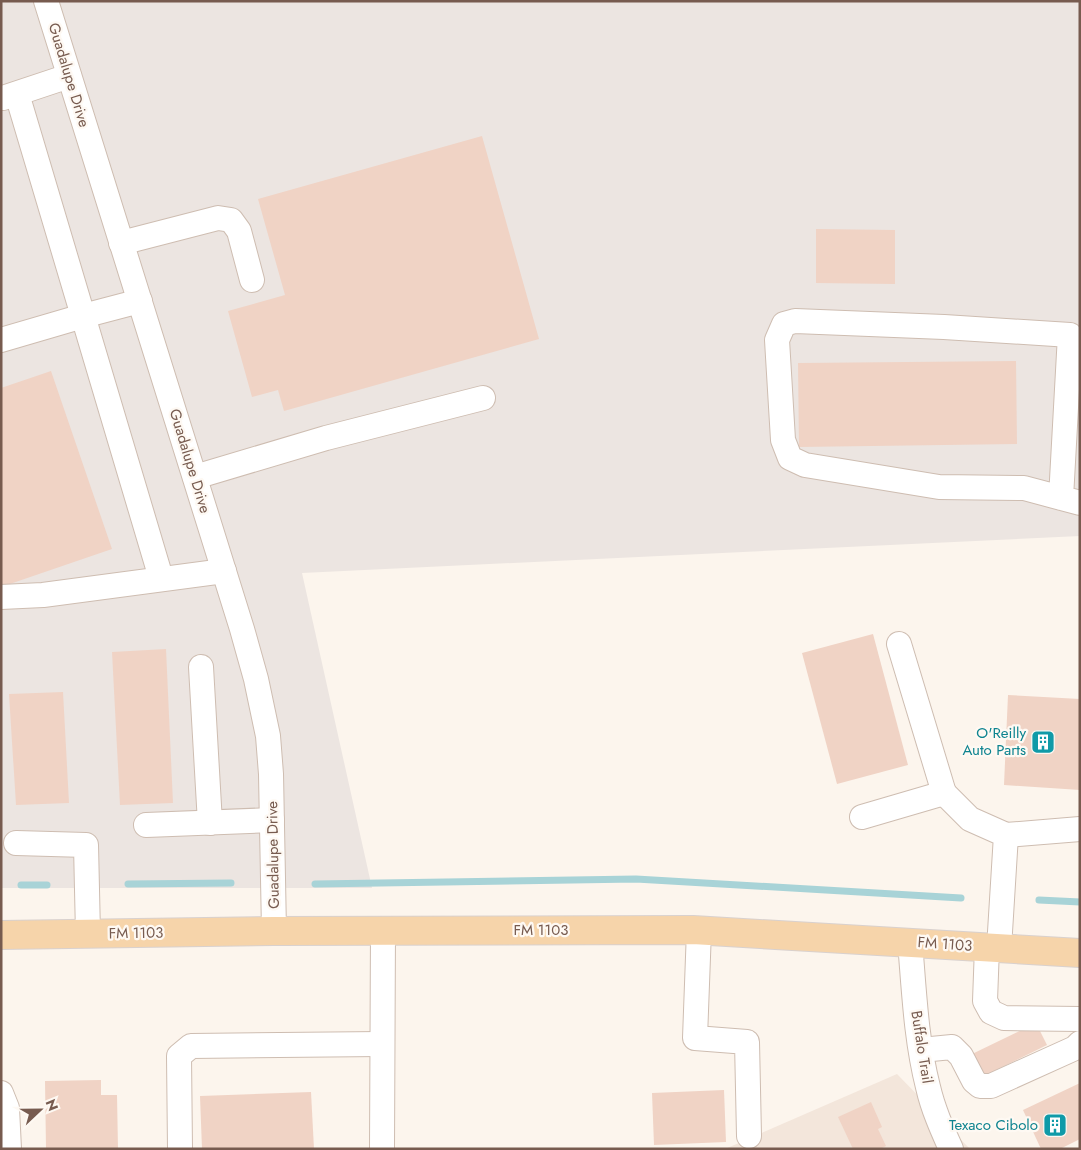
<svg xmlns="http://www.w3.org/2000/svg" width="1081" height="1150" viewBox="0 0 1081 1150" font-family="Jost,sans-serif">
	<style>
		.residential { fill: #f3e6db }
		.industrial { fill: #ece5e1 }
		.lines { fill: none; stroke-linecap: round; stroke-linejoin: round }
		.stream { stroke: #a8d3d7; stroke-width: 7 }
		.building { fill: #f0d3c5 }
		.minor-casing { stroke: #cebdb1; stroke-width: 26 }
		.major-casing { stroke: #d9d1ce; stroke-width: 30 }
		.minor { stroke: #fff; stroke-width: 24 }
		.major { stroke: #f6d4aa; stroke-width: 28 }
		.labels { text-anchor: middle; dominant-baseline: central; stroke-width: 4.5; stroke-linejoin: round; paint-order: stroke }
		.street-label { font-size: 15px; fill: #775b4f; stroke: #fef9f3 }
		.culture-label { font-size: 15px; fill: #0d838f; stroke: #fef9f3; text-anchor: end }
	</style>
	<rect width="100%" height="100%" fill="#fcf5ed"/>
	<polygon class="residential" points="897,1074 970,1149 725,1149"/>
	<polygon class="industrial" points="1,1 1080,1 1080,536 302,573 372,888 1,888"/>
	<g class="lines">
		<g class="stream">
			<polyline points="128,884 231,883"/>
			<polyline points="315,884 636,879 961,898"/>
			<polyline points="21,885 47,885"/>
			<polyline points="1039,900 1080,902"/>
		</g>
	</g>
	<g class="building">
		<polygon points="482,136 539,339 284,411 278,390 252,397 228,311 285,295 258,199"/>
		<polygon points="816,229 895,230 895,284 816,283"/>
		<polygon points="1016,361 1017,444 799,447 798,363"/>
		<polygon points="51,371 112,549 1,587 1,388"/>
		<polygon points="873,634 908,765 837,784 802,653"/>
		<polygon points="166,649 173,803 120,805 112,652"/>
		<polygon points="63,692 69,803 16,805 9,694"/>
		<polygon points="1008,695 1080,699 1080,790 1004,785"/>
		<polygon points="1036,1023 1047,1045 980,1078 970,1055"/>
		<polygon points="101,1080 101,1095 117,1095 118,1149 46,1149 45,1081"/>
		<polygon points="1080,1083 1080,1139 1060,1149 1041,1149 1023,1110"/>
		<polygon points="724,1090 726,1142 654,1145 652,1093"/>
		<polygon points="311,1092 314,1149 202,1149 200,1096"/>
		<polygon points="871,1102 882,1127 878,1129 886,1146 880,1149 853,1149 838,1117"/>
	</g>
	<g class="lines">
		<g class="minor-casing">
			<g id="minor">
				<polyline points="46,1 242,629 256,679 268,736 271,774 274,931"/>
				<polyline points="17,94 161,578"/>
				<polyline points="3,98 69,76"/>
				<polyline points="121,243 218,218 231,220 239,231 252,280"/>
				<polyline points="1,340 83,316 140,301"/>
				<polyline points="195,477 326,438 483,398"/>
				<polyline points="1061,498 1070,335 944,327 795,321 784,324 777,340 783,440 790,458 805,465 939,487 1024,488 1080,503"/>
				<polyline points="1,597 43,595 224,571"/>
				<polyline points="899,644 944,793"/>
				<polyline points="201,667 210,823"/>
				<polyline points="862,817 944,793 970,819 1006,835 999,948"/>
				<polyline points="146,825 272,820"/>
				<polyline points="1006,835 1080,829"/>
				<polyline points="16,843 86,845 88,934"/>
				<polyline points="699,930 695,1038 747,1042 749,1136"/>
				<path d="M 910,942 C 914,990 916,1040 928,1087 C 933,1109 942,1129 951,1149"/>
				<polyline points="987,947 985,1001 991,1012 1004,1018 1080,1019"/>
				<polyline points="921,1050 952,1047 961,1056 974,1081 980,1086 991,1086 1075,1048 1080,1043"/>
				<polyline points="1,1093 7,1108 9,1149"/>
				<polyline points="180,1149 179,1056 191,1046 381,1044"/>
				<polyline points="382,1149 383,931"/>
			</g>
		</g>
		<g class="major-casing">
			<polyline id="major" points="1,935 274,931 693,930 1080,953"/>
		</g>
		<use href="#minor" class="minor"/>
		<use href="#major" class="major"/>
	</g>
	<defs>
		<g id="building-square" transform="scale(1.25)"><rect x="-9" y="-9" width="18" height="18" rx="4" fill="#0f9aa8" stroke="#fef9f3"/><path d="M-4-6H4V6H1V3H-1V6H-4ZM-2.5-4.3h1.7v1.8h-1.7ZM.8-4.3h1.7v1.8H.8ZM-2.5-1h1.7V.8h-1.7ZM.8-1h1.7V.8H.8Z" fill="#fff"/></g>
	</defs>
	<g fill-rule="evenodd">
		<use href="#building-square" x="1043" y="742"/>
		<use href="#building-square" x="1055" y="1125"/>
	</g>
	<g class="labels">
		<g class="street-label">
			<text transform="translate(69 75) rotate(73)">Guadalupe Drive</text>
			<text transform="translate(190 461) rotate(73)">Guadalupe Drive</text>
			<text transform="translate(273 855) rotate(-91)">Guadalupe Drive</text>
			<text x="541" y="930">FM 1103</text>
			<text transform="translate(136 933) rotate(-1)">FM 1103</text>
			<text transform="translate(945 944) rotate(4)">FM 1103</text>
			<text transform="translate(922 1047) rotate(81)">Buffalo Trail</text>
		</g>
		<g class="culture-label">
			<text x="1026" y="733">O'Reilly<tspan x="1026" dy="17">Auto Parts</tspan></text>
			<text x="1038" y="1125">Texaco Cibolo</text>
		</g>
	</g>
	<rect width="1081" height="1150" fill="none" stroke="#775b4f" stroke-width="5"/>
	<g transform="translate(40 1110) rotate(68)" stroke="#fef9f3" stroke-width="4" paint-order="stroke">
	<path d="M0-4L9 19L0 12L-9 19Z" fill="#775b4f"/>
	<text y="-8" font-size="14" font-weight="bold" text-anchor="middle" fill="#775b4f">N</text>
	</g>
</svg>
